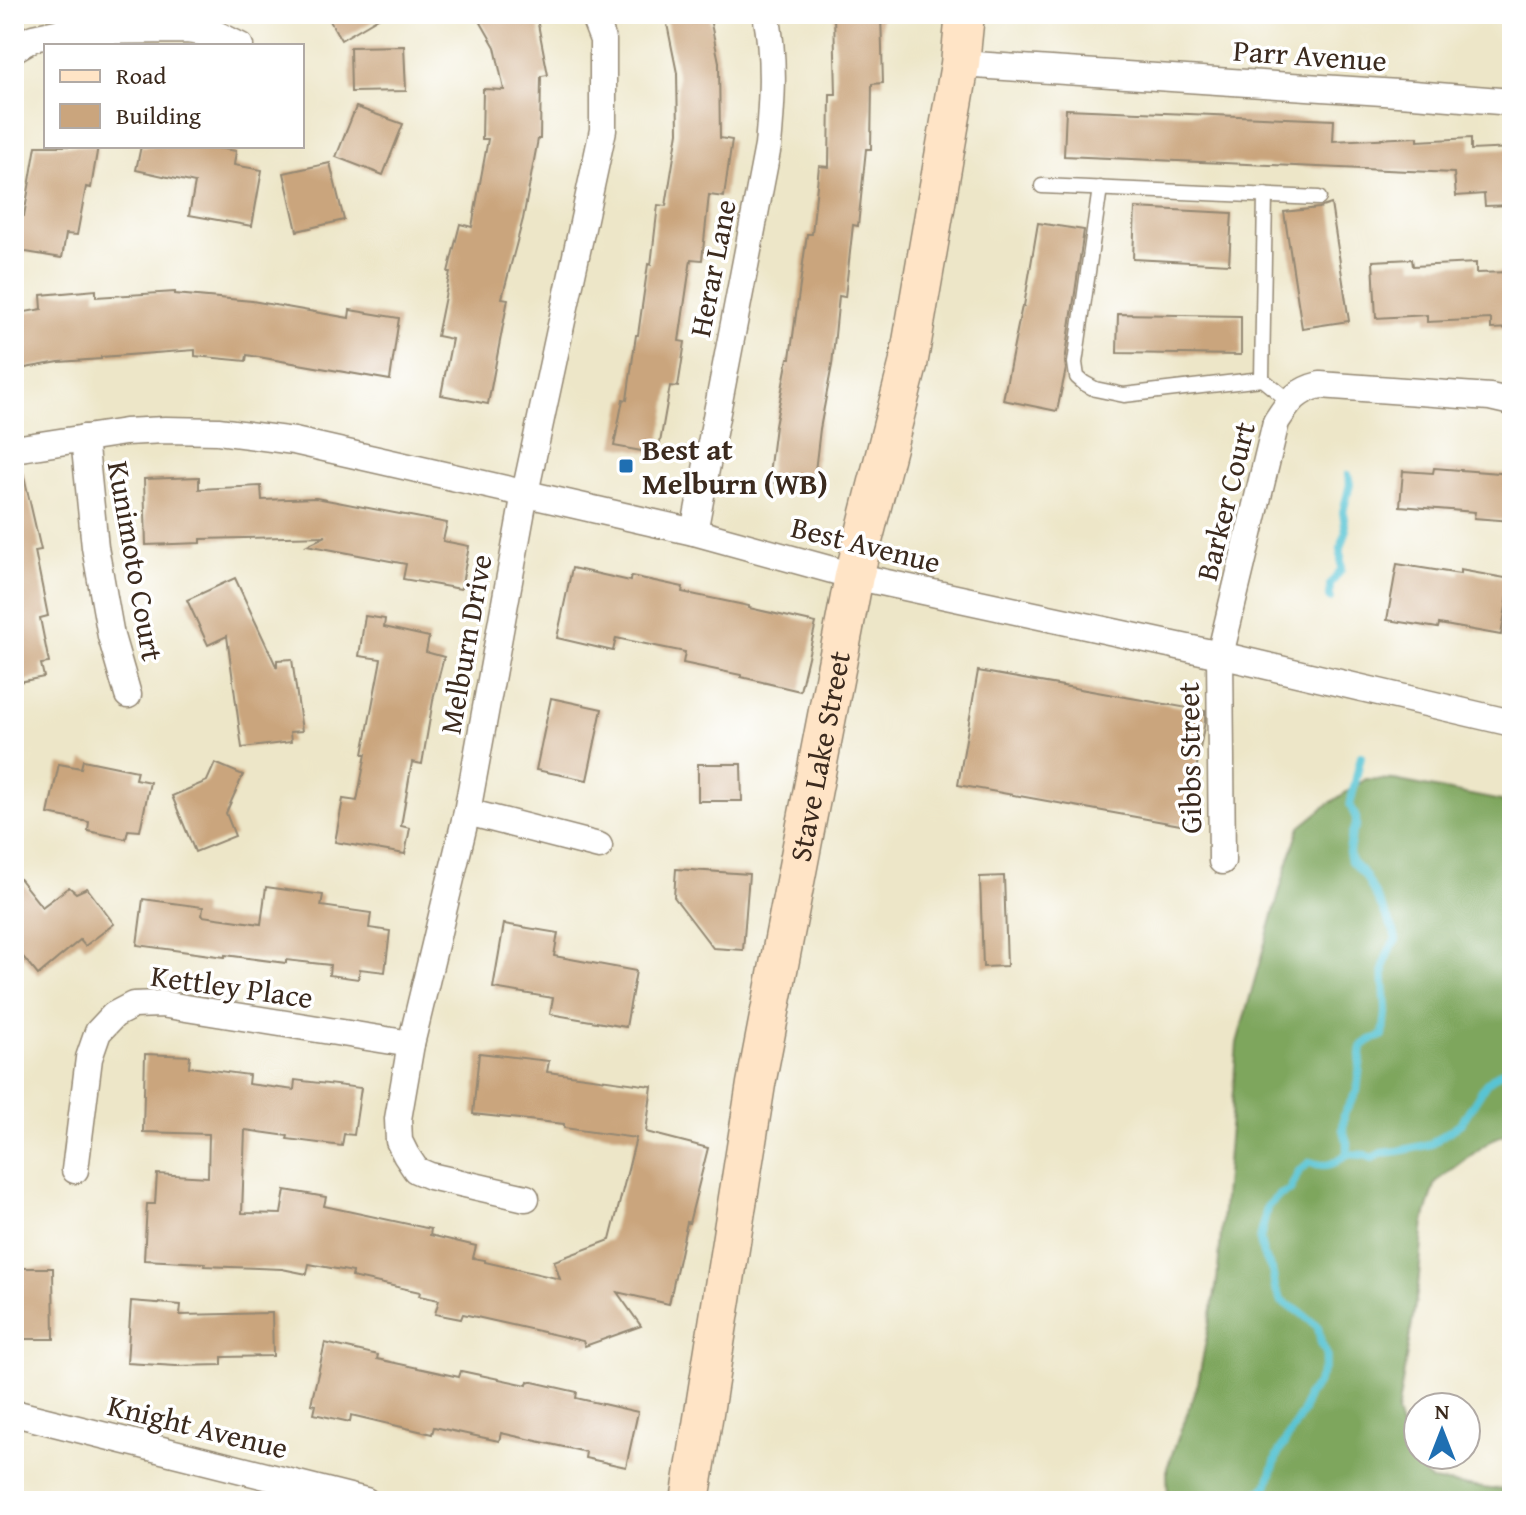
<svg xmlns="http://www.w3.org/2000/svg" width="1526" height="1515" viewBox="0 0 1526 1515" font-family="'Gentium Book Plus',serif">
	<style>
		.forest { fill: #7ea65d; stroke: #5c683e; stroke-width: 2 }
		.lines { fill: none; stroke-linecap: round; stroke-linejoin: round }
		.stream { stroke: #59c4d4; stroke-width: 8 }
		.building { fill: #caa57d }
		.lane-casing { stroke: #948873; stroke-width: 17 }
		.street-casing { stroke: #948873; stroke-width: 29 }
		.secondary-casing { stroke: #948873; stroke-width: 41 }
		.lane { stroke: #fff; stroke-width: 14 }
		.street { stroke: #fff; stroke-width: 26 }
		.secondary { stroke: #ffe4c6; stroke-width: 38 }
		.poi-dot { fill: #1f6fb2; stroke: #fff; stroke-width: 3 }
		.labels { text-anchor: middle; dominant-baseline: central; stroke-width: 7; stroke-linejoin: round; paint-order: stroke }
		.street-label { font-size: 30px; fill: #3b2a1e; stroke: #fff }
		.poi-label { font-size: 30px; font-weight: bold; fill: #3b2a1e; stroke: #fff; text-anchor: start }
	</style>
	<rect width="100%" height="100%" fill="#fff"/>
	<filter id="ink" filterUnits="userSpaceOnUse"><feTurbulence type="fractalNoise" baseFrequency=".0125" numOctaves="2"/><feDisplacementMap in="SourceGraphic" scale="16" xChannelSelector="R" yChannelSelector="G"/><feConvolveMatrix kernelMatrix="1 2 1 2 8 2 1 2 1" color-interpolation-filters="sRGB"/></filter>
	<filter id="wash" filterUnits="userSpaceOnUse"><feTurbulence type="fractalNoise" baseFrequency=".006" numOctaves="4" result="noise"/><feDisplacementMap in="SourceGraphic" scale="32" xChannelSelector="R" yChannelSelector="G"/><feGaussianBlur stdDeviation="1.8" result="paint"/><feColorMatrix in="noise" values="0 0 0 0 0 0 0 0 0 0 0 0 0 0 0 0 0 1.4 0 .05"/><feComposite in="paint" operator="in"/></filter>
	<g filter="url(#wash)">
		<rect width="100%" height="100%" fill="#ede6c8"/>
		<polygon class="forest" points="1366,779 1394,780 1512,803 1512,1131 1491,1140 1436,1182 1424,1221 1418,1287 1397,1413 1411,1463 1432,1481 1491,1489 1512,1488 1512,1501 1168,1501 1167,1468 1198,1383 1217,1282 1237,1043 1287,865 1300,827 1327,805"/>
		<g class="lines">
			<g class="stream">
				<polyline points="1330,598 1330,585 1341,570 1341,548 1346,532 1343,512 1350,484 1348,475"/>
				<polyline points="1347,1154 1365,1155 1372,1158 1382,1153 1399,1151 1431,1144 1461,1123 1486,1084 1495,1076 1512,1066"/>
				<path d="M 1249,1501 L 1267,1486 L 1277,1456 L 1303,1411 L 1307,1396 L 1316,1386 L 1324,1368 L 1327,1355 L 1321,1343 L 1318,1327 L 1300,1312 L 1281,1301 L 1275,1287 L 1272,1270 L 1263,1254 L 1260,1240 L 1267,1207 L 1278,1196 L 1290,1190 L 1299,1171 L 1310,1162 C 1327,1168 1333,1165 1347,1154 L 1347,1142 L 1343,1130 L 1344,1114 L 1357,1091 L 1362,1046 L 1370,1040 L 1383,1036 C 1384,1027 1386,1018 1386,1010 C 1385,981 1377,965 1396,940 L 1394,931 L 1365,875 L 1351,861 L 1349,852 L 1352,833 L 1356,826 L 1356,818 L 1350,805 L 1361,756"/>
			</g>
		</g>
		<g id="blocks">
			<g class="building">
				<polygon points="326,14 385,14 341,40"/>
				<polygon points="476,14 536,14 548,75 541,76 540,139 538,139 523,219 502,298 508,299 488,404 441,395 452,339 437,336 450,272 448,272 460,224 472,227 488,139 482,139 483,89 504,90 495,47"/>
				<polygon points="665,14 709,14 719,62 720,138 732,140 724,197 709,195 702,260 691,259 679,341 685,342 678,387 670,386 658,454 614,446 623,399 627,400 636,335 638,335 648,264 651,265 658,205 666,206 678,132 677,73"/>
				<polygon points="834,14 881,14 883,83 872,84 871,149 866,149 858,226 853,225 845,297 839,296 832,365 820,429 813,488 768,482 775,426 788,358 790,358 807,234 812,234 819,166 829,167 830,94 836,94"/>
				<polygon points="404,46 406,91 351,92 350,47"/>
				<polygon points="356,107 403,124 383,175 336,157"/>
				<polygon points="1066,109 1334,120 1333,141 1418,137 1418,141 1471,138 1471,150 1512,148 1512,205 1485,206 1484,194 1456,196 1454,173 1064,156"/>
				<polygon points="36,146 98,146 91,188 86,187 77,235 66,234 62,258 14,250 14,215 24,216"/>
				<polygon points="141,146 205,146 236,151 234,165 262,170 252,226 189,215 195,183 136,170"/>
				<polygon points="330,163 344,220 297,231 284,173"/>
				<polygon points="1331,204 1349,321 1302,328 1284,212 1319,208"/>
				<polygon points="1135,208 1232,213 1229,264 1133,259"/>
				<polygon points="1038,223 1084,230 1065,362 1066,369 1057,411 1003,400 1022,306 1024,306"/>
				<polygon points="1412,259 1413,266 1476,263 1476,273 1512,272 1512,328 1491,329 1491,319 1427,322 1427,315 1376,318 1373,261"/>
				<polygon points="96,290 96,297 175,292 175,294 252,301 349,318 350,310 399,318 390,380 247,355 246,361 195,356 195,350 101,357 101,359 59,362 14,370 14,314 42,309 41,295"/>
				<polygon points="1118,314 1241,316 1241,355 1117,353"/>
				<polygon points="1434,468 1512,474 1512,521 1474,518 1475,512 1400,506 1403,471 1433,473"/>
				<polygon points="23,472 41,550 35,551 48,616 40,618 49,663 41,664 44,677 14,683 14,473"/>
				<polygon points="199,477 199,489 261,486 262,500 316,498 447,523 443,541 469,546 461,589 403,579 406,564 307,545 326,536 201,539 201,543 146,545 144,479"/>
				<polygon points="1397,564 1460,574 1460,570 1511,579 1501,635 1439,624 1438,628 1387,620"/>
				<polygon points="572,568 630,581 631,576 683,587 682,592 749,606 749,608 816,623 800,691 741,677 741,675 683,663 685,652 616,638 613,651 557,638"/>
				<polygon points="235,578 277,668 277,660 292,659 302,731 290,732 291,742 242,748 227,636 208,645 187,600"/>
				<polygon points="365,616 385,619 384,627 429,637 426,652 444,657 434,695 422,764 412,762 401,826 410,828 405,854 335,842 343,799 357,801 366,754 363,754 381,659 359,656"/>
				<polygon points="978,671 1205,711 1205,721 1186,826 958,785"/>
				<polygon points="551,698 602,709 587,780 536,770"/>
				<polygon points="83,760 137,771 135,779 150,782 140,831 128,830 126,839 88,831 89,822 48,814 59,764 81,768"/>
				<polygon points="215,763 243,775 226,813 235,836 195,852 172,796 207,781"/>
				<polygon points="698,764 741,764 742,801 698,801"/>
				<polygon points="676,869 749,874 743,950 713,948 674,897"/>
				<polygon points="14,872 42,907 69,887 76,893 87,888 114,924 85,946 80,940 38,975 14,946"/>
				<polygon points="1004,876 1007,966 983,967 980,877"/>
				<polygon points="266,887 323,895 321,906 371,913 369,928 390,931 385,972 360,969 358,979 329,975 330,965 286,960 286,963 225,955 225,957 137,945 143,899 203,907 202,916 261,924"/>
				<polygon points="504,924 558,933 554,956 636,971 626,1027 550,1014 553,998 493,988"/>
				<polygon points="479,1053 549,1061 547,1072 652,1086 646,1132 708,1148 689,1223 687,1222 669,1304 617,1292 641,1326 585,1346 583,1341 463,1314 461,1319 435,1314 439,1300 419,1296 420,1292 352,1277 353,1272 309,1264 307,1274 282,1269 204,1266 205,1263 144,1260 147,1204 155,1204 157,1174 208,1177 209,1134 143,1132 145,1054 190,1056 189,1067 249,1075 248,1084 294,1090 295,1080 361,1088 354,1135 344,1134 342,1146 287,1139 288,1136 245,1130 242,1213 281,1214 285,1190 326,1197 324,1206 431,1229 430,1235 476,1246 473,1258 485,1260 485,1262 560,1279 554,1261 610,1240 636,1138 564,1128 564,1124 473,1114"/>
				<polygon points="14,1268 53,1268 54,1339 14,1339"/>
				<polygon points="131,1301 181,1305 180,1315 272,1313 273,1356 222,1357 222,1365 176,1366 127,1363"/>
				<polygon points="325,1343 378,1355 377,1359 459,1377 461,1371 527,1385 528,1381 577,1392 576,1398 638,1412 626,1467 585,1458 586,1452 501,1433 499,1441 434,1427 432,1434 351,1415 350,1422 314,1414 316,1405 311,1404"/>
			</g>
		</g>
	</g>
	<g filter="url(#ink)">
		<use href="#blocks" fill-opacity="0" stroke="#948873" stroke-width="2"/>
		<g class="lines">
			<g class="lane-casing">
				<g id="lane">
					<polyline points="1042,186 1319,198"/>
					<polyline points="1100,188 1075,363 1077,377 1084,383 1095,389 1124,395 1262,379 1289,401"/>
					<polyline points="1262,379 1265,195"/>
				</g>
			</g>
			<g class="street-casing">
				<g id="street">
					<polyline points="14,49 33,38 66,31 187,30 216,34 240,46"/>
					<polyline points="960,64 1413,94 1512,102"/>
					<polyline points="84,438 95,547 111,636 128,695"/>
					<polyline points="14,449 125,432 165,430 218,431 294,441 694,532 854,576 1220,655 1512,723"/>
					<path d="M 694,532 L 768,146 C 772,101 775,59 766,14"/>
					<polyline points="467,812 599,846"/>
					<path d="M 1222,861 L 1220,655 L 1276,422 C 1289,402 1295,391 1320,385 L 1490,397 L 1512,402"/>
					<polyline points="75,1170 89,1058 98,1032 114,1015 133,1005 161,1004 411,1044"/>
					<polyline points="526,1198 430,1176 416,1170 406,1155 399,1141 398,1119 411,1044 467,812 525,493 603,130 603,40 593,14"/>
					<polyline points="14,1413 366,1501"/>
				</g>
			</g>
			<g class="secondary-casing">
				<g id="secondary">
					<path id="s1" d="M 690,1501 L 756,1084 L 854,576 L 908,365 L 960,64 L 965,14"/>
				</g>
			</g>
			<use href="#lane" class="lane"/>
			<use href="#street" class="street"/>
			<use href="#secondary" class="secondary"/>
		</g>
	</g>
	<rect class="poi-dot" x="618" y="458" width="16" height="16" rx="4"/>
	<g class="labels">
		<g class="street-label">
			<text transform="translate(1310 55) rotate(4)">Parr Avenue</text>
			<text transform="translate(712 268) rotate(-79)">Herar Lane</text>
			<text transform="translate(1225 501) rotate(-76)">Barker Court</text>
			<text transform="translate(866 544) rotate(14)">Best Avenue</text>
			<text transform="translate(136 561) rotate(80)">Kunimoto Court</text>
			<text transform="translate(465 644) rotate(-80)">Melburn Drive</text>
			<text stroke="none"><textPath href="#s1" startOffset="756">Stave Lake Street</textPath></text>
			<text transform="translate(1189 758) rotate(-91)">Gibbs Street</text>
			<text transform="translate(232 986) rotate(8)">Kettley Place</text>
			<text transform="translate(198 1426) rotate(14)">Knight Avenue</text>
		</g>
		<g class="poi-label">
			<text x="642" y="449">Best at<tspan x="642" dy="34">Melburn (WB)</tspan></text>
		</g>
	</g>
	<rect width="1526" height="1515" fill="none" stroke="#fff" stroke-width="48"/>
	<rect x="44" y="44" width="260" height="104" fill="#ffffff" stroke="#b1aaa5" stroke-width="2"/>
	<rect x="60" y="70" width="40" height="12" fill="#ffe4c6" stroke="#b1aaa5" stroke-width="2"/>
	<text x="116" y="84" font-size="24" fill="#3b2a1e">Road</text>
	<rect x="60" y="104" width="40" height="24" fill="#caa57d" stroke="#b1aaa5" stroke-width="2"/>
	<text x="116" y="124" font-size="24" fill="#3b2a1e">Building</text>
	<g transform="translate(1442 1431)"><circle r="38" fill="#ffffff" stroke="#b1aaa5" stroke-width="2"/>
	<path d="M0-6L14 30L0 20L-14 30Z" fill="#1f6fb2"/>
	<text y="-12" font-size="22" font-weight="bold" text-anchor="middle" fill="#3b2a1e">N</text>
	</g>
</svg>
